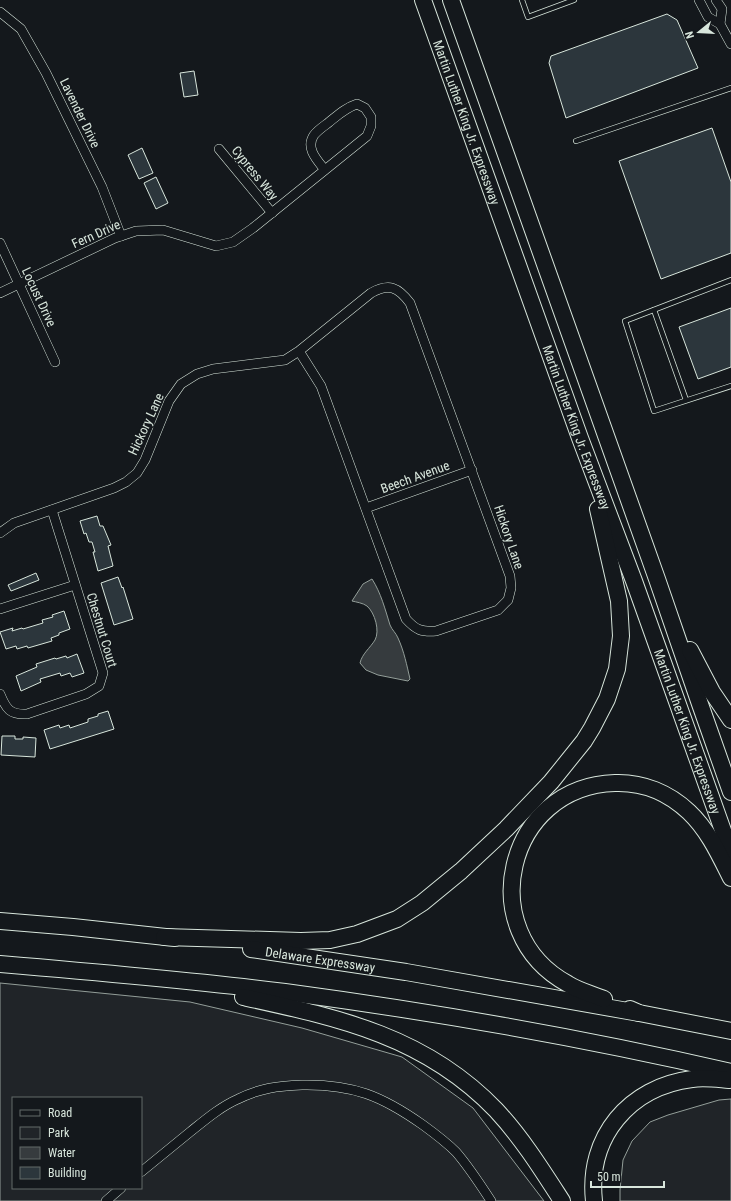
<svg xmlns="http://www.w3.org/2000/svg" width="731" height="1201" viewBox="0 0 731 1201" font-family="'Roboto Condensed',sans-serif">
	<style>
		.green { fill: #202428; stroke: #939e99; fill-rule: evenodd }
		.water { fill: #363b3e; stroke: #939e99 }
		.building { fill: #2c363c; stroke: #d8e6dc }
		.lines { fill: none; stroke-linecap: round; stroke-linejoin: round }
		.lane-casing { stroke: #d8e6dc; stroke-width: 6 }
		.street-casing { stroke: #d8e6dc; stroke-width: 10 }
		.highway-casing { stroke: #d8e6dc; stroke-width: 18 }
		.lane { stroke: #14181c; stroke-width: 4.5 }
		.street { stroke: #14181c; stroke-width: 9 }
		.highway { stroke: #14181c; stroke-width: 16 }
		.labels { text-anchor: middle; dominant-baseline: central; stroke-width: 3; stroke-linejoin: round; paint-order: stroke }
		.street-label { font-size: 13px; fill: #d8e6dc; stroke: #14181c }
	</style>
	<rect width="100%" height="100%" fill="#14181c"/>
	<g class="green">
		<path d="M 0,983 L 190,1002 L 302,1028 L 402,1057 L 473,1108 L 544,1201 L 0,1201 ZM 13,1098 L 141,1098 L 141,1188 L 13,1188 Z"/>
		<polygon points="731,1099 731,1201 620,1201 620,1190 623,1160 632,1141 650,1122 668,1115 719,1100"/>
	</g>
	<path class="water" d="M 372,579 C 381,593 385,609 390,625 C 392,630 396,633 398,638 C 404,651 407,666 410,679 L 408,681 L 378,675 L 366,670 L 360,663 C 362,654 370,648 375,640 C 380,631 375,613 367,606 C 363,603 356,602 352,601 L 363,584 Z"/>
	<g class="building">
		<polygon points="667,14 677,20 698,68 566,118 549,63 551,56"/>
		<polygon points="194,71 198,95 184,97 180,73"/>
		<polygon points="712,128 731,182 731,253 661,279 619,161"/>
		<polygon points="142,148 153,173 139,179 128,155"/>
		<polygon points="156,177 168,203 156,209 144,183"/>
		<polygon points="731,308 731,367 698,379 679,327"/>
		<polygon points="97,516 100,526 103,526 111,545 108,546 113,566 98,571 93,552 95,552 92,542 89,542 86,533 84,534 80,521"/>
		<polygon points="36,573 39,580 11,591 8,585"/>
		<polygon points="118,577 122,588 123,587 133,619 114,625 101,583"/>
		<polygon points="64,611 70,629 59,633 59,635 51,638 52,641 28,648 27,646 17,649 16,646 6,649 0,632 13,628 12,631 22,628 23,629 43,623 42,620 53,617 52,615"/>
		<polygon points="77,654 84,673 72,677 70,673 61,676 60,673 40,679 41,682 21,691 16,676 37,667 36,664 55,658 56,659 66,656 67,658"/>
		<polygon points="108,711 114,729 50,749 44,730 59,725 60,728 69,725 70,728 88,722 88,719 98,716 98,714"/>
		<polygon points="2,736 15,736 15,739 23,739 23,737 36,738 35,757 1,755"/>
	</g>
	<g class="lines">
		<g class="lane-casing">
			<g id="lane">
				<polyline points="522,0 528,17 574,0"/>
				<polyline points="576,141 731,88"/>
				<polyline points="731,280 625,321 654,411 731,386"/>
				<polyline points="654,310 686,400"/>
			</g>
		</g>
		<g class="street-casing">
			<g id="street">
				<polyline points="699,0 708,17 720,24"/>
				<polyline points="716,0 722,9 720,24 731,44"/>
				<polyline points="0,12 21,29 46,73 102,187 121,236"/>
				<polyline points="219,149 272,213"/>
				<polyline points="0,243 55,362"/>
				<path d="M 0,293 L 115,238 L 136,231 L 163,230 L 216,246 L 233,242 L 253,228 L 367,136 L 371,126 L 371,117 L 365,108 L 357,104 C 345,108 338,115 328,123 C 324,126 318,130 314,135 C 305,148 317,160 325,170"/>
				<polyline points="366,508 472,470"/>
				<path d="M 0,533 L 14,523 L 114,488 L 126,482 L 137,473 L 145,460 L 169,401 L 181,384 L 197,374 L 213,369 L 285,360 L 299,351 L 371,293 C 389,283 398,287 410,303 L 510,576 L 511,588 L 508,600 L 498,610 L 436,631 C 421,632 416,630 406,619 L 321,386 L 299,351"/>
				<polyline points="0,609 75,585"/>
				<path d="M 0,694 C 6,709 10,715 27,714 L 86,694 L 99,686 L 103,673 L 52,510"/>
				<path d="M 141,1172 C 157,1159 174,1145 190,1132 C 205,1120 220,1107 238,1099 C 260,1088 278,1086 302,1085 C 353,1084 382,1096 423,1125 C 434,1133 446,1142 456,1152 C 469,1167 480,1184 491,1201"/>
				<polyline points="106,1201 121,1188"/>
			</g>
		</g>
		<g class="highway-casing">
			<g id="highway">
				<path id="s1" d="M 423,0 L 580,438 L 634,581 L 731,853"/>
				<polyline points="451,0 657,579 700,704 731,792"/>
				<polyline points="690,650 712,692 731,720"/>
				<polyline points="0,921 73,927 175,938"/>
				<polyline points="164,937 301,941 330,940 357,934 397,919 422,903 461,871 506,829 551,782 584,741 592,728 607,699 617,669 621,636 619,601 598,509"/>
				<path id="s2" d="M 251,949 L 406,972 L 639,1013"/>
				<path d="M 0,964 C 95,972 190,980 285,992 C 434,1012 584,1038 731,1072"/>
				<path d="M 243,997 C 339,1018 425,1036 496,1110 C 522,1138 542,1170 562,1201"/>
				<path d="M 604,999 C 592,994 579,991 568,984 C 472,932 506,786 615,783 C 643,782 669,793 689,812 C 708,830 719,854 731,878"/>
				<polyline points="630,1009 639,1013 731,1031"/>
				<path d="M 594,1201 C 587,1137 629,1087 692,1079 C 704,1077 717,1079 729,1080"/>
			</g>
		</g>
		<use href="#lane" class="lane"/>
		<use href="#street" class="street"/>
		<use href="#highway" class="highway"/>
	</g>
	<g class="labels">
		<g class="street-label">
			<text transform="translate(80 113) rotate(64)">Lavender Drive</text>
			<text stroke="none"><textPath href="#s1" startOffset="130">Martin Luther King Jr. Expressway</textPath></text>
			<text transform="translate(255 173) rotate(51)">Cypress Way</text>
			<text transform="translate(96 234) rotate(-24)">Fern Drive</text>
			<text transform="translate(39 297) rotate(65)">Locust Drive</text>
			<text transform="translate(146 424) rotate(-65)">Hickory Lane</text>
			<text stroke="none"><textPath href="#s1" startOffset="454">Martin Luther King Jr. Expressway</textPath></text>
			<text transform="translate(415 477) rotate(-20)">Beech Avenue</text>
			<text transform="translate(509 537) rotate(71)">Hickory Lane</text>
			<text transform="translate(102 630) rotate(73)">Chestnut Court</text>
			<text stroke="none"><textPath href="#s1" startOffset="778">Martin Luther King Jr. Expressway</textPath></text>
			<text stroke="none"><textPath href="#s2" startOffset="70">Delaware Expressway</textPath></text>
		</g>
	</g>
	<rect x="12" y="1097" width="130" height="92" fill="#14181c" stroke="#626a69"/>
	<rect x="20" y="1110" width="20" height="6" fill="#14181c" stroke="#626a69"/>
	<text x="48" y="1117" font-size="12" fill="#d8e6dc">Road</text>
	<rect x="20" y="1127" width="20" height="12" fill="#202428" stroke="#626a69"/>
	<text x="48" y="1137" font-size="12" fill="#d8e6dc">Park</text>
	<rect x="20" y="1147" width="20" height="12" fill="#363b3e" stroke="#626a69"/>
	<text x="48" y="1157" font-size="12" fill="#d8e6dc">Water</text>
	<rect x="20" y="1167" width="20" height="12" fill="#2c363c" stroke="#626a69"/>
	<text x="48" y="1177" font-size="12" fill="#d8e6dc">Building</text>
	<g transform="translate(699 32) rotate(252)" stroke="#14181c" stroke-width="3" paint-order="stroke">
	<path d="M0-3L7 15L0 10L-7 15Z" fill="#d8e6dc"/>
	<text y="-6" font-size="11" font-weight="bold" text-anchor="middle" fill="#d8e6dc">N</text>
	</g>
	<path d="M591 1181v6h73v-6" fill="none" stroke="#d8e6dc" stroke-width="2"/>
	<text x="597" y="1181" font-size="12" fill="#d8e6dc" stroke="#14181c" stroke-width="3" paint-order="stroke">50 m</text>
</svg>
